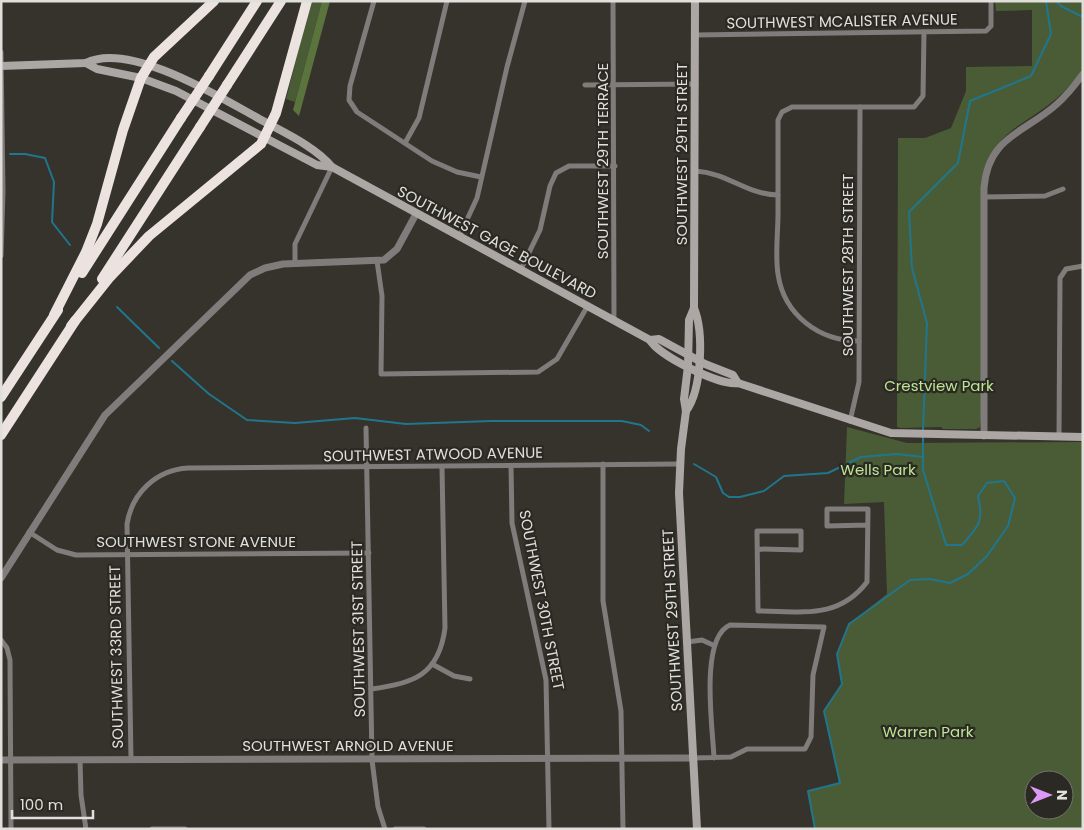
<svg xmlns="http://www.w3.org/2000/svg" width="1084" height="830" viewBox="0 0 1084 830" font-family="Poppins,sans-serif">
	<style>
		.green { fill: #4a5c35; fill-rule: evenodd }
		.forest { fill: #5b743d }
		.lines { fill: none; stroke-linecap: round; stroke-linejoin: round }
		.stream { stroke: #20768d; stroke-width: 2 }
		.minor { stroke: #807c7b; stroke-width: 5 }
		.tertiary { stroke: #807c7b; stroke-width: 7 }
		.secondary { stroke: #aca6a4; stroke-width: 8 }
		.motorway { stroke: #ece3e0; stroke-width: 10 }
		.motorway-bridge { stroke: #ece3e0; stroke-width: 10 }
		.labels { text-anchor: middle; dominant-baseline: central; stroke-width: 4.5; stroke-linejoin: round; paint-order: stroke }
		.street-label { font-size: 15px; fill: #e1dfdb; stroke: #2b2923 }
		.park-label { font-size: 15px; fill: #bee593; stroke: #2b2923 }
	</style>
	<rect width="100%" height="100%" fill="#35332c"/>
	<g class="green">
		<polygon points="311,1 322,1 295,102 286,99"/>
		<path d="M 995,1 L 1083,1 C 1083,14 1084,61 1082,70 C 1079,76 1074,81 1070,85 C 1036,125 985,127 981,188 L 981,418 L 980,427 L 976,429 L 943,429 L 941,427 L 901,428 L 897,427 L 898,138 L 925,138 L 951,128 L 966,91 L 966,67 L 1032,66 L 1032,10 L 996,11 Z"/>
		<path d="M 847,427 L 907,443 L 1083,442 L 1083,829 L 815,829 L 808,791 L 840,783 L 824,711 L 842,684 L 837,654 L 849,624 L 887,594 L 884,502 L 844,504 ZM 1034,780 L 1064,780 L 1064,810 L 1034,810 Z"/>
	</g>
	<polygon class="forest" points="322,1 330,1 299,116 293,110"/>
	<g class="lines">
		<g class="stream">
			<polyline points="1056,1 1061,6 1083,17"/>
			<polyline points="10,154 25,154 45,158 54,182 52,222 70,245"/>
			<polyline points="117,307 159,348"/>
			<polyline points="172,361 209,394 247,420 295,423 355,418 406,424 491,421 622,421 641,425 649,431"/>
			<polyline points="923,430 927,323 912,268 909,212 958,163 970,101 1031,76 1051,34 1046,1"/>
			<polyline points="694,464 716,477 723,493 729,497 740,497 764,491 784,476 828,473 861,457 897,454 923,457"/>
			<path d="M 815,829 L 808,791 L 840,783 L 824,711 L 842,684 L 837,654 L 849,624 L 910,580 L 930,579 L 950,583 L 968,574 L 987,556 L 1008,526 L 1015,498 L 1004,481 L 987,483 L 978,496 C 984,521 979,526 962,545 L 946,545 L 923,470 L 923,435"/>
		</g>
		<g class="minor">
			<polyline points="374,1 350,86 349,100 357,112 432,161 457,172 481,177"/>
			<polyline points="613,1 614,321"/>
			<polyline points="695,35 986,31 991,26 991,1"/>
			<polyline points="1,52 3,192 1,256"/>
			<polyline points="585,85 696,84"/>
			<polyline points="405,143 419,118 447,1"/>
			<path d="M 695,171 C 729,173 744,194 778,195"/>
			<polyline points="984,197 1045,196 1063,189"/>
			<polyline points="459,237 477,198 507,67 525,1"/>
			<polyline points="377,261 382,296 381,374 538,372 557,359 587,307"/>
			<polyline points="295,263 295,244 332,167"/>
			<polyline points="520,271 540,230 550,186 556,173 569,166 615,166"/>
			<path d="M 859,341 C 819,341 784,315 778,274 C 775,255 778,233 778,213 C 778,182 778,151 778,120 L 782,112 L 792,107 L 914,107 L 923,96 L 924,32"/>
			<polyline points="850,421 859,382 860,107"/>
			<polyline points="366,428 372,760 378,807 385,829"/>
			<polyline points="1059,436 1060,278 1066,269 1083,266"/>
			<polyline points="603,464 603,601 621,711 623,829"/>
			<polyline points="511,466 512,523 546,680 549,829"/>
			<polyline points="29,532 57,550 76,555 369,553"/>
			<path d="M 758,549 L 801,550 L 801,531 L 757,531 L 758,611 C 801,611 838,620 867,582 L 868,509 L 827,509 L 827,526 L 868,525"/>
			<polyline points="1,640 7,648 10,660 11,829"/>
			<polyline points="687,642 702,640 713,645"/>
			<polyline points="432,664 454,676 470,679"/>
			<path d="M 371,689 C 413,684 439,675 445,628 L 442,467"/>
			<path d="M 694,758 L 731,757 L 747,749 L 805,749 L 811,737 L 813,675 L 824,627 L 730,625 C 699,638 713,730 714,758"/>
			<polyline points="80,759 81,795 86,829"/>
			<path d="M 131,759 L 127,524 C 132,493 156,470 188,468 L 679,464"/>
			<polyline points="152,829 185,829"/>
			<polyline points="395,829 424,829"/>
		</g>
		<g class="tertiary">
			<path d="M 984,436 L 984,188 C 988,136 1025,133 1057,104 C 1067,95 1075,85 1083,74"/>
			<polyline points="1,578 105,415 250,275 265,268 283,264 384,260 397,249 416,214"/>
			<polyline points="1,760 694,758"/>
		</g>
		<g class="secondary">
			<polyline points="695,1 694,308 689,320 688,366 684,399 686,411 681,449 679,493 697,829"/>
			<path d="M 86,63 L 97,69 L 141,78 L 176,91 L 317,165 L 332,167 L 650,340 C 659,356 720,386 738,383 L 891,433 L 1083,437"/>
			<path d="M 1,66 L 86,63 C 128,41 218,96 256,117 C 280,131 314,145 332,167"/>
			<polyline points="650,340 659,339 705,364 733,375 738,383"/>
			<path d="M 686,411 C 702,390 704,332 694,308"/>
		</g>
		<g class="motorway">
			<polyline points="209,76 257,1"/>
			<polyline points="227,85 281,1"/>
			<polyline points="82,273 181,118"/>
			<polyline points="102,279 200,127"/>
			<polyline points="54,315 86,252 97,224 123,130 141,78 154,57 214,1"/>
			<polyline points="71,326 110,277 149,236 261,144 276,113 307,1"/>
			<polyline points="1,397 58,310"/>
			<polyline points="1,435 75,321"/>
		</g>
		<g class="motorway-bridge">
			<polyline points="181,118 209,76"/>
			<polyline points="200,127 227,85"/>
		</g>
	</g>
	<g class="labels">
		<g class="street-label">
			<text transform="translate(842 21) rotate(-1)">SOUTHWEST MCALISTER AVENUE</text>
			<text transform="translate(681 154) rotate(-90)">SOUTHWEST 29TH STREET</text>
			<text transform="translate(602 161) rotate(-90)">SOUTHWEST 29TH TERRACE</text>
			<text transform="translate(497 242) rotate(28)">SOUTHWEST GAGE BOULEVARD</text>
			<text transform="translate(847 265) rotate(-90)">SOUTHWEST 28TH STREET</text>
			<text transform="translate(433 454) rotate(-1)">SOUTHWEST ATWOOD AVENUE</text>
			<text x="196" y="541">SOUTHWEST STONE AVENUE</text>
			<text transform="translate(542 600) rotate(79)">SOUTHWEST 30TH STREET</text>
			<text transform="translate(672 620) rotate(-93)">SOUTHWEST 29TH STREET</text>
			<text transform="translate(358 629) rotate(-91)">SOUTHWEST 31ST STREET</text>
			<text transform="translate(116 657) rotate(-91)">SOUTHWEST 33RD STREET</text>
			<text x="348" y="745">SOUTHWEST ARNOLD AVENUE</text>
		</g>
		<g class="park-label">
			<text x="939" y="385">Crestview Park</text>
			<text x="878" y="469">Wells Park</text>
			<text x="928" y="731">Warren Park</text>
		</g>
	</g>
	<rect width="1084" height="830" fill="none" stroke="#e1dfdb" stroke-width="5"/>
	<g transform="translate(1049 795) rotate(90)"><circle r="24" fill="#2b2923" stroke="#74726d"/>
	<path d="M0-4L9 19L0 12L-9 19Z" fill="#db99f5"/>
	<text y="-8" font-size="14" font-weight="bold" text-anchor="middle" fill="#e1dfdb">N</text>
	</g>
	<path d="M12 810v8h81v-8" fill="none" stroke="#e1dfdb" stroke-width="2.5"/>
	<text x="20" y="810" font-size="15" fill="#e1dfdb" stroke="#2b2923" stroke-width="4" paint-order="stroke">100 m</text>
</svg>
